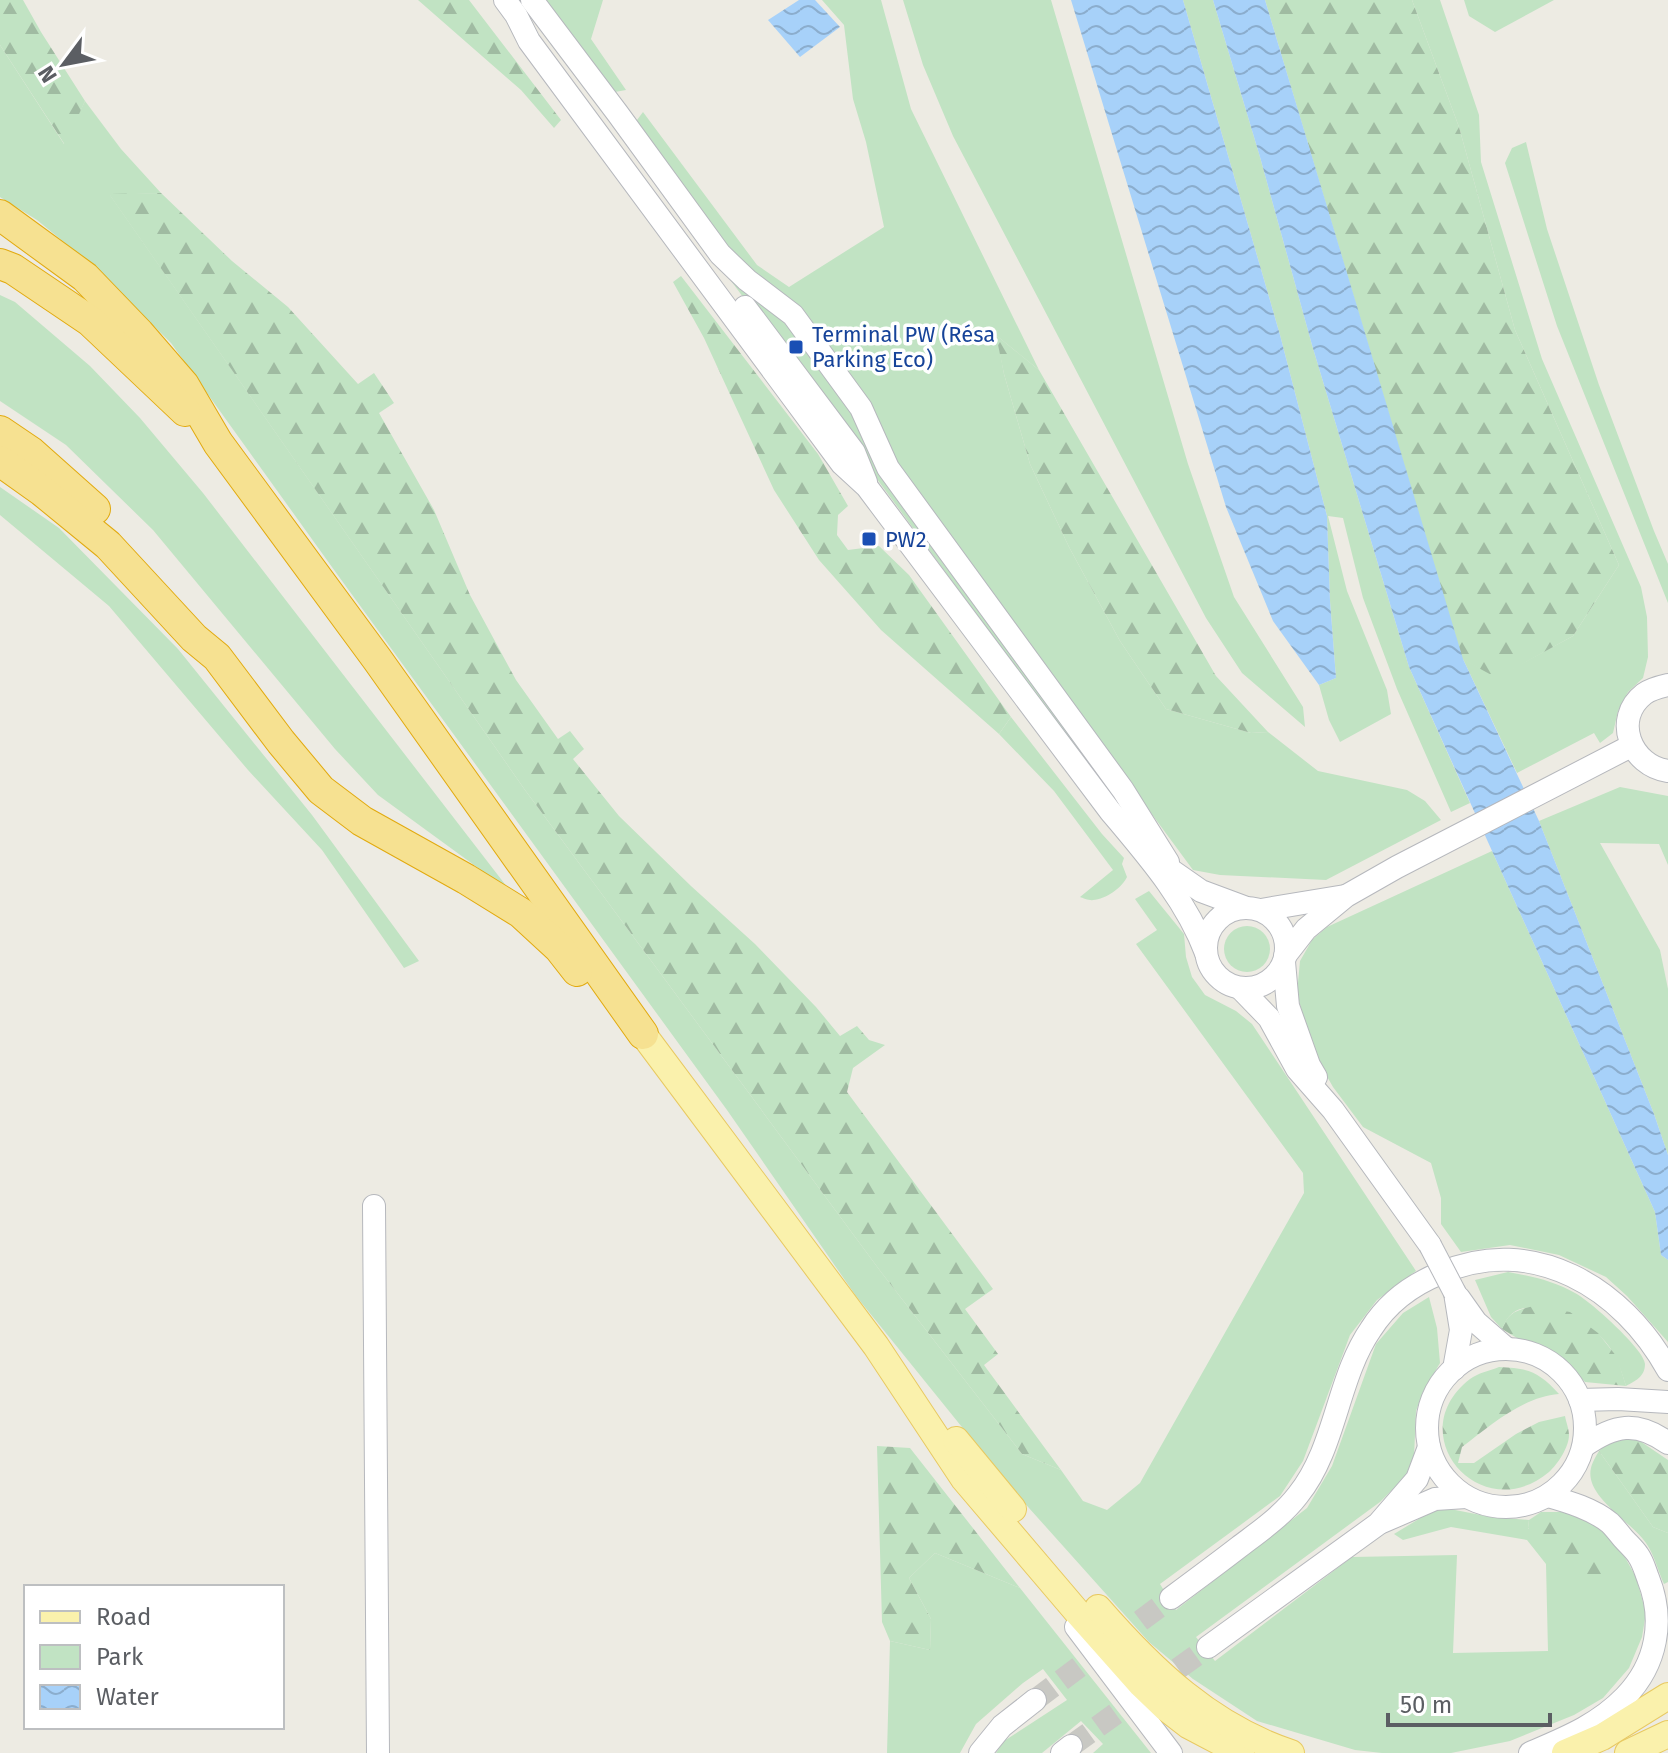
<svg xmlns="http://www.w3.org/2000/svg" width="1668" height="1753" viewBox="0 0 1668 1753" font-family="'Fira Sans',sans-serif">
	<style>
		.green { fill: #c1e3c3 }
		.forest { fill: url(#forest-firs) }
		.water { fill: url(#water-waves) }
		.lines { fill: none; stroke-linecap: round; stroke-linejoin: round }
		.minor-tunnel { stroke: #c8c8c3; stroke-width: 22; stroke-dasharray: 22 11; stroke-linecap: butt }
		.minor-casing { stroke: #b6b8bd; stroke-width: 24 }
		.major-casing { stroke: #e8c961; stroke-width: 28 }
		.highway-casing { stroke: #e2aa0f; stroke-width: 32 }
		.minor { stroke: #fff; stroke-width: 22 }
		.major { stroke: #faf1ac; stroke-width: 26 }
		.highway { stroke: #f6e191; stroke-width: 30 }
		.minor-bridge-casing { stroke: #b6b8bd; stroke-width: 24; stroke-linecap: butt }
		.minor-bridge { stroke: #fff; stroke-width: 22 }
		.transit-dot { fill: #1a4fb4; stroke: #fff; stroke-width: 3 }
		.labels { text-anchor: middle; dominant-baseline: central; stroke-width: 7; stroke-linejoin: round; paint-order: stroke }
		.transit-label { font-size: 22px; fill: #164399; stroke: #fff; text-anchor: start }
	</style>
	<defs>
		<pattern id="forest-firs" width="22" height="20" patternUnits="userSpaceOnUse" patternTransform="scale(2)"><rect width="22" height="20" fill="#c1e3c3"/><path d="M5 1l3.5 6h-7zM16 11l3.5 6h-7z" fill="#a0bba2"/></pattern>
		<pattern id="water-waves" width="16" height="10" patternUnits="userSpaceOnUse" patternTransform="scale(2)"><rect width="16" height="10" fill="#a7d1f9"/><path d="M0 5q4-4 8 0t8 0" fill="none" stroke="#8badcd"/></pattern>
	</defs>
	<rect width="100%" height="100%" fill="#edebe3"/>
	<g class="green">
		<polygon points="541,0 603,0 591,39 626,90 615,92"/>
		<polygon points="822,0 881,0 911,109 1039,370 997,336 1004,374 1030,464 1069,547 1120,641 1166,709 1251,733 1268,732 1318,771 1407,790 1425,801 1441,820 1326,880 1220,875 1193,870 918,497 889,452 870,407 723,248 641,133 637,120 643,112 757,265 789,287 884,227 866,142 853,99 844,25"/>
		<polygon points="903,0 1051,0 1188,464 1234,597 1303,707 1305,727 1242,673 1206,618 953,136 923,65"/>
		<polygon points="1183,0 1213,0 1260,157 1312,345 1409,667 1470,803 1451,812 1397,689 1363,598 1343,518 1328,516 1347,591 1387,690 1391,714 1340,742 1329,720 1319,685 1336,678 1330,601 1327,516 1280,335"/>
		<polygon points="1412,0 1440,0 1479,115 1481,162 1542,359 1641,587 1647,617 1648,657 1643,678 1628,692 1618,711 1613,733 1600,743 1594,733 1517,773 1463,659 1497,677 1573,636 1619,565 1515,330 1459,127"/>
		<polygon points="1464,0 1554,0 1495,32 1469,16"/>
		<polygon points="0,45 64,144 85,101 121,149 161,193 110,195 525,790 881,1272 1022,1454 1061,1470 1083,1501 1107,1510 1140,1483 1304,1193 1303,1173 1136,944 1157,930 1135,899 1149,891 1184,934 1186,957 1192,977 1205,995 1236,1011 1252,1024 1416,1271 1377,1300 1350,1335 1303,1461 1280,1496 1160,1584 1176,1610 1307,1508 1332,1466 1376,1344 1403,1313 1429,1297 1437,1328 1440,1363 1423,1392 1416,1411 1414,1457 1405,1477 1380,1502 1196,1637 1215,1661 1352,1557 1457,1555 1453,1653 1548,1651 1546,1564 1527,1540 1451,1527 1403,1540 1394,1534 1432,1511 1450,1509 1491,1517 1529,1520 1528,1529 1571,1512 1599,1527 1622,1552 1636,1577 1646,1613 1642,1637 1629,1668 1603,1698 1574,1715 1510,1741 1451,1753 1382,1753 1355,1750 1257,1721 1193,1679 1149,1642 1012,1489 856,1296 727,1110 337,574 171,343 92,265 37,220 0,197"/>
		<polygon points="1526,142 1547,229 1599,385 1654,531 1668,564 1668,603 1557,326 1505,163 1512,148"/>
		<polygon points="726,274 786,319 1102,772 1114,801"/>
		<polygon points="0,295 15,302 90,366 140,418 203,493 511,892 378,795 335,749 153,530 66,445 0,401"/>
		<polygon points="0,487 59,528 178,649 312,815 419,961 404,968 322,850 248,770 109,606 0,515"/>
		<path d="M 1011,717 L 1102,834 L 1124,858 L 1122,864 L 1127,877 C 1122,888 1106,899 1093,900 C 1090,901 1083,898 1080,897 L 1113,870 L 1054,791 L 999,734 Z"/>
		<polygon points="1620,787 1668,796 1668,865 1659,844 1600,843 1660,950 1668,989 1668,1155 1654,1114 1539,821"/>
		<polygon points="1492,851 1655,1212 1661,1255 1668,1260 1668,1342 1627,1296 1606,1277 1559,1255 1510,1245 1461,1252 1441,1224 1441,1198 1431,1163 1363,1127 1333,1087 1312,1050 1297,993 1300,961 1312,940 1327,927"/>
		<circle cx="1247" cy="949" r="23"/>
		<path d="M 1508,1272 C 1531,1276 1554,1281 1575,1293 C 1589,1300 1645,1350 1645,1364 C 1645,1377 1635,1381 1626,1386 C 1620,1367 1615,1350 1600,1336 C 1593,1329 1581,1326 1571,1322 C 1546,1312 1516,1293 1502,1329 L 1491,1317 L 1475,1280 Z"/>
		<path d="M 1599,1451 L 1653,1527 L 1668,1533 L 1668,1582 L 1664,1584 C 1658,1571 1654,1554 1646,1543 C 1632,1522 1584,1496 1591,1468 C 1592,1463 1596,1456 1599,1451 Z"/>
		<polygon points="935,1553 1020,1588 1151,1753 1093,1753 1103,1744 1081,1721 1042,1753 996,1753 1004,1741 1067,1700 1043,1669 1023,1683 976,1724 960,1753 887,1753 890,1641 930,1650 931,1619 909,1578"/>
	</g>
	<g class="forest">
		<polygon points="0,0 23,0 41,32 85,101 65,145 0,45"/>
		<polygon points="418,0 469,0 561,120 554,128 521,90"/>
		<polygon points="1265,0 1412,0 1459,127 1515,330 1619,565 1573,636 1497,678 1462,659"/>
		<polygon points="161,193 232,261 288,307 358,384 374,373 394,403 379,413 434,510 470,595 516,680 558,739 570,731 584,749 573,759 619,816 691,886 755,944 816,1007 840,1036 857,1026 869,1040 885,1045 853,1068 847,1092 993,1289 965,1309 998,1354 984,1365 1061,1470 1022,1454 881,1272 525,790 109,194"/>
		<polygon points="681,276 818,454 848,506 838,515 837,535 848,550 879,546 909,575 1011,717 999,734 881,630 819,560 774,490 704,338 673,282"/>
		<polygon points="996,335 1039,370 1216,676 1268,732 1251,733 1166,709 1120,641 1069,547 1030,464 1004,374"/>
		<path d="M 1534,1306 L 1570,1312 L 1598,1333 L 1617,1357 L 1626,1386 L 1585,1382 L 1567,1364 L 1544,1347 L 1522,1341 L 1502,1329 C 1508,1312 1517,1310 1534,1306 Z"/>
		<path d="M 1499,1367 C 1528,1368 1539,1372 1559,1394 C 1522,1397 1490,1426 1462,1447 L 1458,1463 L 1474,1463 L 1516,1434 L 1539,1422 L 1565,1416 C 1566,1422 1569,1429 1569,1435 C 1569,1447 1558,1464 1549,1472 C 1481,1529 1399,1434 1470,1379 C 1478,1373 1489,1371 1499,1367 Z"/>
		<polygon points="1623,1437 1637,1439 1668,1460 1668,1533 1653,1527 1599,1451 1610,1439"/>
		<polygon points="877,1446 910,1448 1020,1588 935,1553 909,1578 931,1619 930,1650 890,1641 882,1622"/>
		<polygon points="1541,1512 1571,1512 1611,1568 1581,1592 1528,1528 1529,1520"/>
	</g>
	<g class="water">
		<polygon points="799,0 815,0 840,27 800,57 768,20"/>
		<polygon points="1071,0 1183,0 1280,335 1327,516 1330,601 1336,678 1319,685 1273,621 1226,507"/>
		<polygon points="1213,0 1265,0 1463,659 1539,821 1654,1114 1668,1155 1668,1260 1661,1255 1655,1212 1409,667 1312,345 1260,157"/>
	</g>
	<g class="lines">
		<g class="minor-tunnel">
			<polyline points="1035,1700 1171,1598"/>
			<polyline points="1071,1746 1208,1647"/>
		</g>
		<g class="minor-casing">
			<g id="minor">
				<path d="M 505,0 L 516,15 L 529,41 L 842,464 L 867,487 L 1110,811 C 1146,854 1186,899 1206,953"/>
				<polyline points="532,0 618,114 720,254 747,280 793,315 861,408 888,468 1123,790 1168,862"/>
				<polyline points="745,307 854,452 866,482"/>
				<path d="M 1668,685 C 1659,687 1651,689 1644,694 C 1612,719 1631,766 1668,771"/>
				<polyline points="1158,861 1201,891 1244,907"/>
				<circle cx="1246" cy="948" r="40"/>
				<polyline points="1261,910 1345,896"/>
				<polyline points="1285,956 1306,929 1346,896 1397,867 1631,746"/>
				<polyline points="1284,962 1288,1006 1309,1065 1316,1077"/>
				<polyline points="1240,988 1269,1018 1297,1069 1333,1110 1430,1245"/>
				<polyline points="374,1206 378,1753"/>
				<polyline points="1459,1298 1476,1322 1507,1349"/>
				<circle cx="1506" cy="1428" r="79"/>
				<polyline points="1454,1369 1461,1330 1455,1293"/>
				<polyline points="1580,1400 1618,1399 1668,1402"/>
				<path d="M 1584,1446 C 1614,1425 1636,1420 1668,1443"/>
				<polyline points="1382,1522 1435,1499 1466,1497"/>
				<path d="M 1171,1598 C 1194,1581 1217,1564 1239,1547 C 1260,1531 1282,1516 1298,1495 C 1336,1448 1337,1378 1371,1329 C 1388,1302 1411,1285 1441,1273 C 1533,1233 1623,1288 1668,1370"/>
				<polyline points="1076,1627 1171,1753"/>
				<polyline points="1208,1647 1378,1524 1417,1479 1429,1447"/>
				<polyline points="980,1753 1002,1726 1035,1700"/>
				<polyline points="1062,1753 1071,1746"/>
				<path d="M 1530,1753 C 1565,1738 1598,1725 1625,1697 C 1657,1664 1665,1620 1648,1578 C 1645,1570 1643,1562 1638,1555 C 1634,1549 1627,1543 1622,1537 C 1618,1532 1614,1527 1610,1523 C 1593,1509 1569,1502 1548,1496"/>
			</g>
		</g>
		<g class="major-casing">
			<g id="major">
				<polyline points="643,1034 876,1346 964,1479 1078,1613 1141,1684 1166,1708 1188,1725 1241,1753"/>
				<polyline points="956,1440 1013,1509"/>
				<path d="M 1098,1608 C 1152,1670 1211,1727 1291,1753"/>
				<polyline points="1565,1753 1602,1737 1668,1696"/>
				<polyline points="1628,1753 1668,1734"/>
			</g>
		</g>
		<g class="highway-casing">
			<g id="highway">
				<polyline points="0,215 85,277 139,333 184,385 218,443 377,659 643,1034"/>
				<polyline points="0,264 13,269 90,321 185,411"/>
				<polyline points="0,431 31,452 95,509"/>
				<polyline points="0,461 42,491 108,545 194,638 217,657 281,742 321,790 362,821 466,879 521,913 559,948 577,971"/>
			</g>
		</g>
		<use href="#minor" class="minor"/>
		<use href="#major" class="major"/>
		<use href="#highway" class="highway"/>
		<g class="minor-bridge-casing">
			<polyline id="minor-bridge" points="1430,1245 1455,1293"/>
		</g>
		<use href="#minor-bridge" class="minor-bridge"/>
	</g>
	<g class="transit-dot">
		<rect x="788" y="339" width="16" height="16" rx="4"/>
		<rect x="861" y="531" width="16" height="16" rx="4"/>
	</g>
	<g class="labels">
		<g class="transit-label">
			<text x="812" y="334">Terminal PW (Résa<tspan x="812" dy="25">Parking Eco)</tspan></text>
			<text x="885" y="539">PW2</text>
		</g>
	</g>
	<rect x="24" y="1585" width="260" height="144" fill="#ffffff" stroke="#bdbfc1" stroke-width="2"/>
	<rect x="40" y="1611" width="40" height="12" fill="#faf1ac" stroke="#bdbfc1" stroke-width="2"/>
	<text x="96" y="1625" font-size="24" fill="#5b5e63">Road</text>
	<rect x="40" y="1645" width="40" height="24" fill="#c1e3c3" stroke="#bdbfc1" stroke-width="2"/>
	<text x="96" y="1665" font-size="24" fill="#5b5e63">Park</text>
	<rect x="40" y="1685" width="40" height="24" fill="url(#water-waves)" stroke="#bdbfc1" stroke-width="2"/>
	<text x="96" y="1705" font-size="24" fill="#5b5e63">Water</text>
	<g transform="translate(64 64) rotate(238)" stroke="#ffffff" stroke-width="6" paint-order="stroke">
	<path d="M0-6L14 30L0 20L-14 30Z" fill="#5b5e63"/>
	<text y="-12" font-size="22" font-weight="bold" text-anchor="middle" fill="#5b5e63">N</text>
	</g>
	<path d="M1388 1713v12h162v-12" fill="none" stroke="#5b5e63" stroke-width="4"/>
	<text x="1400" y="1713" font-size="24" fill="#5b5e63" stroke="#ffffff" stroke-width="6" paint-order="stroke">50 m</text>
</svg>
